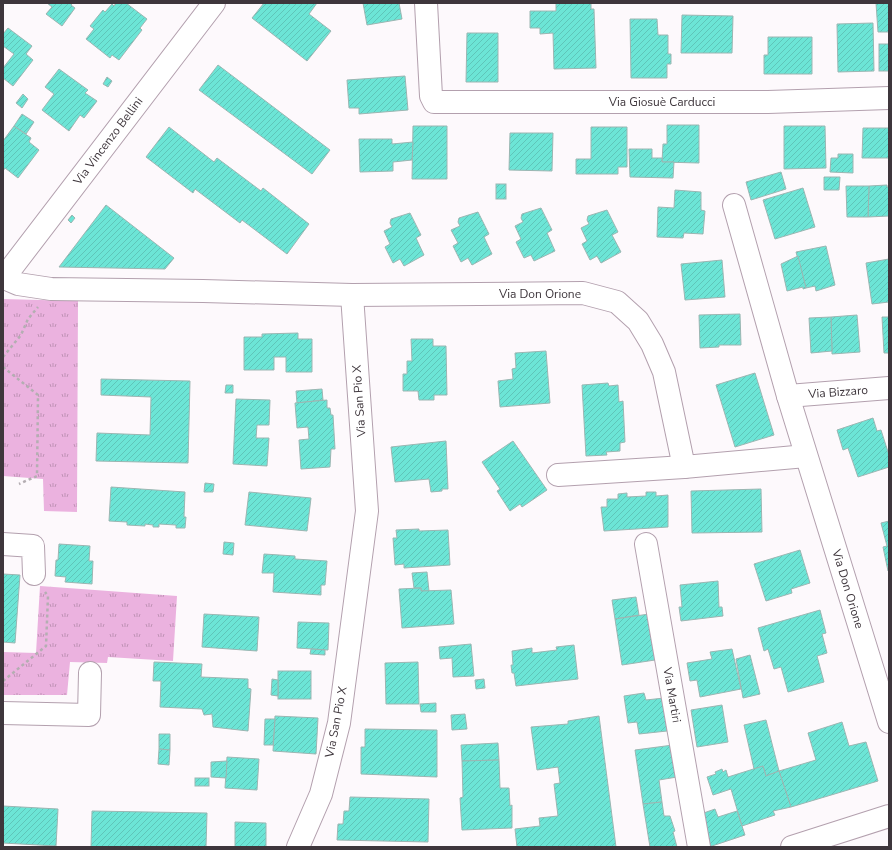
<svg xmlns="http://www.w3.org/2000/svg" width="892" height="850" viewBox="0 0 892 850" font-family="'Nunito Sans',sans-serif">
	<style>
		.grass { fill: url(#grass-tufts) }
		.building { fill: url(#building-hatch); stroke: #9bb6b2 }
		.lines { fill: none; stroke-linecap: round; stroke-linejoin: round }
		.minor-casing { stroke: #b3a0ae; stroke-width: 24 }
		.path { stroke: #b4aeb2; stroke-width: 2.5; stroke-dasharray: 3 3; stroke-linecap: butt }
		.minor { stroke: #fff; stroke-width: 22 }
		.labels { text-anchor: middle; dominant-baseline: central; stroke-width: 3.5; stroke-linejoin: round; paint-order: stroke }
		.street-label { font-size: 12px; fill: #3e363c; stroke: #fff }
	</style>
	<defs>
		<pattern id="grass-tufts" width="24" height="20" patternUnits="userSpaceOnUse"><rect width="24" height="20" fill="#ebb2df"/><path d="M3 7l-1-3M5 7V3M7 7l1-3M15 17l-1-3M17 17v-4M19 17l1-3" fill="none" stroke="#c092b6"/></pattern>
		<pattern id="building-hatch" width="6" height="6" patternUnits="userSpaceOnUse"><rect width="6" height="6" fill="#6ce5d6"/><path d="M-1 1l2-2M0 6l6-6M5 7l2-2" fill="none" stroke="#5fc5b9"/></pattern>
	</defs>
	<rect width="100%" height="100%" fill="#fdf9fc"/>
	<g class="grass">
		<polygon points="3,299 78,301 77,512 44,511 43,479 3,476"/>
		<polygon points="40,586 177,596 173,661 108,657 107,663 70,662 67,695 3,695 3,652 36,653"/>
	</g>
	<g class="building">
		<polygon points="47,3 73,3 71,5 75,8 62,26 46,14 52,7"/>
		<polygon points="116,3 126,3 147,19 140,28 142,30 119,60 112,55 110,58 86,39 94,29 90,26 103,10 105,12 112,4 114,6"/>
		<polygon points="264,3 317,3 309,14 331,31 307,61 252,18"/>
		<polygon points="363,3 399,3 402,19 367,25"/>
		<polygon points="556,3 591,3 591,9 594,9 596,68 554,69 553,33 540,34 540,28 530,28 530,11 556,11"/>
		<polygon points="876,3 889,3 889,32 878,32"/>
		<polygon points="682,15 733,16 732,53 681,53"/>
		<polygon points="630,19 657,19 658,35 668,35 668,54 671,54 671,64 667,64 667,78 631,78"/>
		<polygon points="873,23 874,71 838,72 837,24"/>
		<polygon points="8,28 32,46 26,54 33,60 13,86 3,78 3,68 14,54 3,46 3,34"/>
		<polygon points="467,33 498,33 498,82 466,82"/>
		<polygon points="768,37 812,37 812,74 764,74 764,55 768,55"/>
		<rect x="879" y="44" width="10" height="27"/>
		<polygon points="218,65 330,150 312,174 199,90"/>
		<polygon points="59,69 88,90 85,93 97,101 84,118 80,115 69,131 42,110 54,94 45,87"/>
		<polygon points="405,76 408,110 359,114 359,108 349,108 347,80"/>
		<polygon points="107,77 112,81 108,87 103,84"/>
		<polygon points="23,94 28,99 22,108 16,103"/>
		<polygon points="22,114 34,122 26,134 14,126"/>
		<polygon points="667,125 699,125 699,163 662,162 663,144 667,144"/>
		<polygon points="14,126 31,138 29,142 39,150 18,178 5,168 3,171 3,141"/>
		<polygon points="413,126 447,126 447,179 412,179"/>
		<polygon points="784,126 825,126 826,168 784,169"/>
		<polygon points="169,127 214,162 217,158 261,191 263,188 309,224 287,254 242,220 240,223 195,189 193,193 146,157"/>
		<polygon points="591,127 627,127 627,167 618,167 618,174 576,174 576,159 591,159"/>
		<polygon points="863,128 889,128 889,158 862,158"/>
		<polygon points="510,133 553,133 552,171 509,170"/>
		<polygon points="359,139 392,139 392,144 413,142 412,160 393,162 393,171 360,172"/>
		<polygon points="629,149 652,149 652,158 662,158 662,162 674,162 673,178 630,177"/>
		<polygon points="838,154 853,154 853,173 830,172 831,158 838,158"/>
		<polygon points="781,172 786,189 751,200 746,182"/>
		<polygon points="824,177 840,177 839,190 824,190"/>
		<rect x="496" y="184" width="10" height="15"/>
		<polygon points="887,185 887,187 889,187 889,216 868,217 869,186"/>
		<polygon points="846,186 869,186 868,217 847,217"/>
		<polygon points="803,188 815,227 775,239 763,200"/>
		<polygon points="675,190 701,192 701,210 705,211 703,234 684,233 683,238 657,237 658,207 674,208"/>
		<polygon points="106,205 174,258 165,269 59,267"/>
		<polygon points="541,208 552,230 547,233 555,251 534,261 531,255 524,258 516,242 521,239 515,226 523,222 521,218 522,214"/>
		<polygon points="607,210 618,232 612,235 621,252 601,263 597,256 590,260 582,244 587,241 581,228 589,224 587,220 588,216"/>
		<polygon points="478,212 489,234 484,237 492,254 472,265 468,258 461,262 453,246 458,243 451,230 460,226 458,222 459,218"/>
		<polygon points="410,213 421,235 416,238 424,255 404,266 400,259 393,263 385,247 390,244 384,231 392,227 390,223 391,219"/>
		<polygon points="72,215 75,218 71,223 68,220"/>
		<polygon points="826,246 835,285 816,291 815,286 806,288 796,252"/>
		<polygon points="798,256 806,288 803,289 803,287 787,291 781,264"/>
		<polygon points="889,259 889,302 872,304 866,263"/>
		<polygon points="722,260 725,297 685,300 681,264"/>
		<polygon points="740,314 741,345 719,345 719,347 700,348 699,315"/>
		<polygon points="857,315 860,352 832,354 831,317"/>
		<polygon points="831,317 832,351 811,353 809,318"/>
		<polygon points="882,317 889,317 889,353 884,353"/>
		<polygon points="298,333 298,339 312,339 312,372 286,372 286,357 274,357 274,370 244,370 244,337 262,337 262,334"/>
		<polygon points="411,339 433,339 433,346 446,346 447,395 434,395 434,400 419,400 418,391 403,391 403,374 407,374 407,361 412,361"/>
		<polygon points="546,351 550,403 500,407 498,381 513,379 512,369 516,368 515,353"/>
		<polygon points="755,373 774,435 735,447 716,385"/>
		<polygon points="101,379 190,381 188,463 96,461 97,433 150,435 151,397 101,395"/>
		<polygon points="608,383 609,386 618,385 619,402 623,401 625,442 620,443 620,451 606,452 607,455 586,456 582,385"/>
		<polygon points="226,385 233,385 233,393 225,393"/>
		<polygon points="322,389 323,400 297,403 296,391"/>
		<polygon points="236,399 270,400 269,425 257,425 256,438 269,438 267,466 233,464"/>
		<polygon points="327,400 327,408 330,408 331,415 333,415 335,449 331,449 330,467 301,469 299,440 309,439 308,427 297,428 295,403"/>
		<polygon points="873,418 877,431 881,430 889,455 889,467 858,477 848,448 843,450 837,430"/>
		<polygon points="446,441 448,489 442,489 442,491 431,492 429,479 395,482 391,447"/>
		<polygon points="513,441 547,490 522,507 520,504 510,511 497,491 500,489 482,462"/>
		<polygon points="205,483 214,484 213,492 204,492"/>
		<polygon points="111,487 185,492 184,517 186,517 185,528 176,528 176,525 159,524 159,527 153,527 153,525 145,524 145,526 127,525 127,522 109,521"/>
		<polygon points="761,489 762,532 692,533 691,491"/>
		<polygon points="249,492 311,498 307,531 245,525"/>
		<polygon points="646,492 656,492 656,496 668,495 668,527 604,531 601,507 607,507 607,499 618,499 618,494 627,493 627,497 646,496"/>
		<polygon points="889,521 889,571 888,571 883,547 887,546 881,523"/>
		<polygon points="419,529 419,531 448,530 450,565 404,568 404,564 395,565 393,538 397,538 396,530"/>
		<polygon points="224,542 234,543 233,555 223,554"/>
		<polygon points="59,544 90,546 89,561 93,561 92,584 65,582 66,577 55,576 56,560 58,560"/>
		<polygon points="800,550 810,583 791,589 792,593 766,601 754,564"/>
		<polygon points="264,554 295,556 295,559 327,561 325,585 321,585 321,595 273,592 274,573 262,573"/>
		<polygon points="427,572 429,591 421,591 421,588 414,588 412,573"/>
		<polygon points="3,574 20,575 15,643 3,642"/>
		<polygon points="718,581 719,607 722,607 723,616 681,621 679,607 682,607 680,585"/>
		<polygon points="421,588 421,591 451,590 454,624 402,628 399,589"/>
		<polygon points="636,597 639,615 615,619 612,600"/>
		<polygon points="820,610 826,633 822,634 827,653 817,656 824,682 788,692 781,667 774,669 768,649 764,651 758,628"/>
		<polygon points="204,614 259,617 257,651 202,647"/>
		<polygon points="649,614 655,660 622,665 615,619"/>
		<polygon points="298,622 329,623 328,650 297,648"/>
		<polygon points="471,644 474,676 453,677 452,658 440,659 439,647"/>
		<polygon points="574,645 578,679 516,686 514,673 512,673 511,665 513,665 512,651 532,648 532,653 557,650 556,647"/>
		<polygon points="311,649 325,650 325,655 310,654"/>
		<polygon points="732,649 741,689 700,697 697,680 690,681 687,663 712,659 710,652"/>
		<polygon points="750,655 760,694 743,698 736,659"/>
		<polygon points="154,662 202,664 201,677 248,679 248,688 251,689 248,731 213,727 212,714 204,715 202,709 160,707 161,681 153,681"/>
		<polygon points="418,662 419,704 386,704 385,663"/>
		<rect x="278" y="671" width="33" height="28"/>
		<polygon points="272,679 278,680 278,696 271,695"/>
		<polygon points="484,679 485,688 476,689 475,680"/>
		<polygon points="644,693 646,700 664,698 667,715 665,715 667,731 639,734 637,722 628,723 624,696"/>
		<polygon points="436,703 436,712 421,712 420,704"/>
		<polygon points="722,705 728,742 697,747 691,710"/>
		<polygon points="465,714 467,729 452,730 451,715"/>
		<polygon points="275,716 318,718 316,754 273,751"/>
		<polygon points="599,716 616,847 517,847 515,829 540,826 539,818 558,816 554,784 560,783 558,767 537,770 531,727 568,724 568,721"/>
		<polygon points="265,719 275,719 273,745 264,745"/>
		<polygon points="766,720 779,771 766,776 763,766 754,769 744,725"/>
		<polygon points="842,722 849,746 866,742 878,781 791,807 779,771 816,760 808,733"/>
		<polygon points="365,729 437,730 437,777 361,774 361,747 365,747"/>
		<polygon points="159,734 170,734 170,750 159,749"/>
		<polygon points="498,743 499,760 462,761 461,745"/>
		<polygon points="673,745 677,777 659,780 662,802 643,804 635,750"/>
		<polygon points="159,749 170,750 169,765 158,764"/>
		<polygon points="227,757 259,759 257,790 225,788"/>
		<polygon points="499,760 500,788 509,788 510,806 512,805 512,828 462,830 460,798 463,797 462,761"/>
		<polygon points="227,761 226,778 211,777 211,762"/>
		<polygon points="763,766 766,776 779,771 791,807 773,811 775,815 742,826 731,789 713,795 707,777 716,774 715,772 722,769 723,772 726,770 728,777"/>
		<rect x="195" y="778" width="14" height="8"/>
		<polygon points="350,797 429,799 428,842 337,840 338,824 343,824 344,811 349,811"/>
		<polygon points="662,802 664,816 670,816 675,831 673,832 677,847 650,847 643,804"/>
		<polygon points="3,806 58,809 56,846 3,843"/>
		<polygon points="715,809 718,817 737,811 745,835 709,847 698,815"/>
		<polygon points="92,811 207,813 206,847 91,847"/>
		<polygon points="235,822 266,823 266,847 235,847"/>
	</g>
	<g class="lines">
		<g class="minor-casing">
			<g id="minor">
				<polyline points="426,3 431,96 434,102 768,102 889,98"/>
				<polyline points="734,205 788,396 889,722"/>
				<polyline points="4,278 18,284 51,289 203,291 352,295 367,511 339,723 321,794 298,847"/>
				<polyline points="3,279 214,3"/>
				<polyline points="352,295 583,293 617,302 638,321 652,344 664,372 684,467 806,456"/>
				<polyline points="788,396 889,388"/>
				<polyline points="558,475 684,467"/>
				<polyline points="3,544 33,546 34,574"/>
				<polyline points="646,544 699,847"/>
				<polyline points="3,713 89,715 90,673"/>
				<polyline points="792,847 889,816"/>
			</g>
		</g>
		<g class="path">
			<polyline points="3,357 21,335 28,319 38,307"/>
			<polyline points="3,367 38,395 37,476 19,484"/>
			<polyline points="3,681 46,646 48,596 45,592"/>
		</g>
		<use href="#minor" class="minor"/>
	</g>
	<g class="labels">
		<g class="street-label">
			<text x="662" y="102">Via Giosuè Carducci</text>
			<text transform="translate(108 141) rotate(-53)">Via Vincenzo Bellini</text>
			<text x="540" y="294">Via Don Orione</text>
			<text transform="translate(838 392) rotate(-4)">Via Bizzaro</text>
			<text transform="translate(359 401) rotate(-94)">Via San Pio X</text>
			<text transform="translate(848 589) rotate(73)">Via Don Orione</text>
			<text transform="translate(672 695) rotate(80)">Via Martiri</text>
			<text transform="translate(336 722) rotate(-79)">Via San Pio X</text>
		</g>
	</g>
	<rect width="892" height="850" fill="none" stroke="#3e363c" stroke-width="8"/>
</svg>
